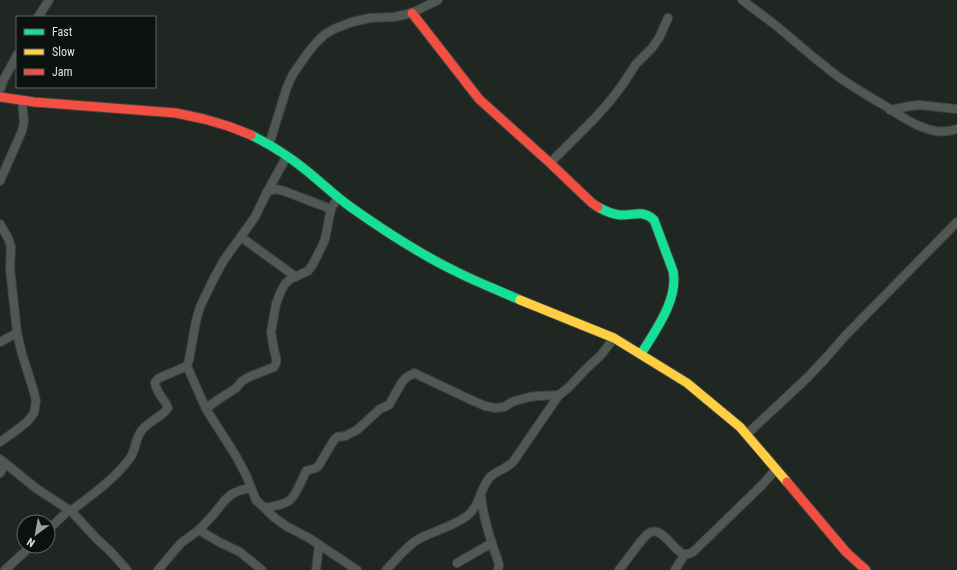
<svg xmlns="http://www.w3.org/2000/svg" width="957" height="570" viewBox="0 0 957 570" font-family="'Roboto Condensed',sans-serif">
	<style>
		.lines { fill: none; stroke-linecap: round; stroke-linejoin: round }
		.street-casing { stroke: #3c423d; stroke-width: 10 }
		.fast-casing { stroke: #3c423d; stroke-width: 11 }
		.slow-casing { stroke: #3c423d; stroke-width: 11 }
		.jam-casing { stroke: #3c423d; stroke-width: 11 }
		.street { stroke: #515753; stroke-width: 8 }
		.fast { stroke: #16e098; stroke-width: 9 }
		.slow { stroke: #ffcf43; stroke-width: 9 }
		.jam { stroke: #f24e42; stroke-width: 9 }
	</style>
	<rect width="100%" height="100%" fill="#202621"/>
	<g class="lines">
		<g class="street-casing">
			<g id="street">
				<path d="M 742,0 C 753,8 763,16 774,24 C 796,42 817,61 840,78 C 855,88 871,98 887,107 C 902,117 918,128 936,131 C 943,132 950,131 957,129"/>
				<polyline points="38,17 49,0"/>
				<polyline points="0,90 4,79 17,55"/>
				<polyline points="890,110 910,106 919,105 957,109"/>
				<polyline points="269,145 287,87 293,74 307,54 315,44 324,35 334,29 352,22 370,18 394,17 412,13 438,0"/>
				<polyline points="550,163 596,117 610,101 623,84 636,64 652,48 659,38 668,18"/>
				<polyline points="0,181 22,131 24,122 22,100"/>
				<polyline points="267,192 275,189 284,191 331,209"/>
				<polyline points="0,224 8,238 11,247 10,268 17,333 22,354 34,392 36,401 34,413 27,422 10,435 0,442"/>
				<polyline points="241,237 296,277"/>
				<polyline points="0,342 17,333"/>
				<polyline points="187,366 206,409 236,456 246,475 256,500 275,518 286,526 309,538 357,570"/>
				<polyline points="206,409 216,401 236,388 242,381 249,377 274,367 276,363 276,357 274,350 271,332 276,304 281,291 285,284 290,279 308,271 313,264 322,246 325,239 331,209 338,197"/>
				<polyline points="747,434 807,378 825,359 845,336 957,222"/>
				<polyline points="0,459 37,489 71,511 96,538 112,553 127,570"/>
				<polyline points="0,473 5,464"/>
				<path d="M 481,496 C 483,518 490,539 498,561 L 499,565 L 498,570"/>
				<path d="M 265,508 C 273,506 284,505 290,500 C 297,494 302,479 306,471 L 316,468 L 319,465 L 334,440 L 337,437 L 345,436 L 357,430 L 380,409 L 389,405 L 402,382 L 407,377 L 414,373 L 469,399 L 485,406 L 495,408 L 504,407 L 512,402 L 529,397 L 538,396 L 559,395"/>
				<path d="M 71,511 C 90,496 116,478 130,458 C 136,450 135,438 142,430 C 150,420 162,417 168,408 C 165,399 155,392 155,382 L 159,378 L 187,366 L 189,360 L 196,321 L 200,307 L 214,278 L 224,260 L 255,217 L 267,192 L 287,156"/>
				<polyline points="48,530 69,510"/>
				<polyline points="199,530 219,542 240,552 262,570"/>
				<polyline points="457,563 492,543"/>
				<polyline points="5,570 31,546"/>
				<polyline points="158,570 181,543 199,530 213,515 225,500 232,494 241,490 251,488"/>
				<polyline points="316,570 319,545"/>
				<path d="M 386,570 C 395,561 407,546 417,540 C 433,531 452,527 467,516 C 480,506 480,488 490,477 C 496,471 506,469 513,462 L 559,395 L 568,388 L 587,368 L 601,355 L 614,338"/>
				<path d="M 619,570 C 625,562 632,553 638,545 C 641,541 645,536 649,533 C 662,525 673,551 684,554 C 688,555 691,553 693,552 L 762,485 L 776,469"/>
				<polyline points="675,570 685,554"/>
			</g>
		</g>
		<g class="fast-casing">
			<g id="fast">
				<path d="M 251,135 C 271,145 290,157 307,171 C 322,183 336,197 352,208 C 386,232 421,255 459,273 C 479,283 500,291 520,300"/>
				<path d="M 598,207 C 605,211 612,214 620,215 C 633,216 643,209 654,220 L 673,271 C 679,299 655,331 641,354"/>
			</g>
		</g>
		<g class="slow-casing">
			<polyline id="slow" points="520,300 614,338 687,383 740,427 787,482"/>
		</g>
		<g class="jam-casing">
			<g id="jam">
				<polyline points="412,13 479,99 550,163 592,203 598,207"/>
				<polyline points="0,97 34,102 176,113 204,119 228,126 251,135"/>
				<polyline points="787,482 846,552 866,570"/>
			</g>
		</g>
		<use href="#street" class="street"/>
		<use href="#fast" class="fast"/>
		<use href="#slow" class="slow"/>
		<use href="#jam" class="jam"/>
	</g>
	<rect x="16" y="16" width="140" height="72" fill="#0b110c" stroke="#5e655f"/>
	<rect x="24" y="29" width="20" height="6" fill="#16e098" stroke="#5e655f"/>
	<text x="52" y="36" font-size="12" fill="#dbe4dc">Fast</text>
	<rect x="24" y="49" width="20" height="6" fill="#ffcf43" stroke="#5e655f"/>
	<text x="52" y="56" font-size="12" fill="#dbe4dc">Slow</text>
	<rect x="24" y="69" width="20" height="6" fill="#f24e42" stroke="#5e655f"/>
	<text x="52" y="76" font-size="12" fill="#dbe4dc">Jam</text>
	<g transform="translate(36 534) rotate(212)"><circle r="19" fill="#0b110c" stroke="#5e655f"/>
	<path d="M0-3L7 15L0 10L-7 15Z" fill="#9aa29b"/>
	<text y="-6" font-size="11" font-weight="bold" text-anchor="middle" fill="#dbe4dc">N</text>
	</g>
</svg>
